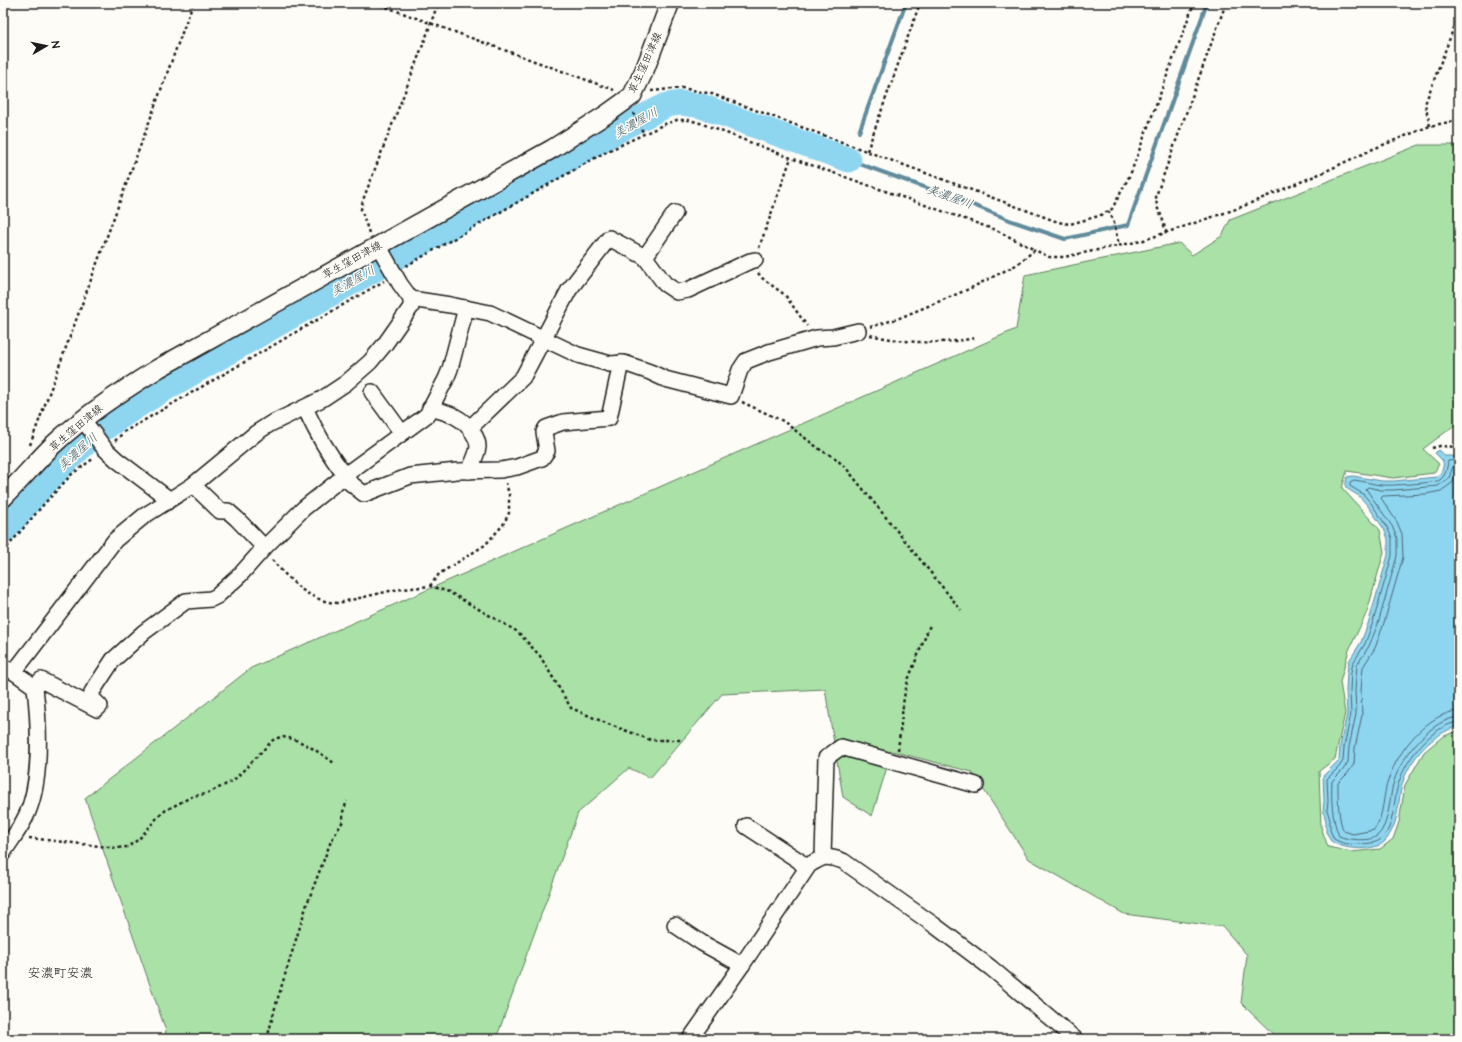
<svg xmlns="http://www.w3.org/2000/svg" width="1462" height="1042" viewBox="0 0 1462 1042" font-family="'Architects Daughter','Klee One',sans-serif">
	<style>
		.green { fill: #a9e1a6; stroke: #627e61 }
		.water { fill: #8ed5f0; stroke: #608b9b }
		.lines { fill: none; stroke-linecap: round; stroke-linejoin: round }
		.shore { stroke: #4a6671; stroke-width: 1 }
		.stream { stroke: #608b9b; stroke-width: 4 }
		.river { stroke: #8ed5f0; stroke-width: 25 }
		.minor-casing { stroke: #1c1c1c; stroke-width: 18 }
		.major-casing { stroke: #1c1c1c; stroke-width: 21 }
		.path { stroke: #1c1c1c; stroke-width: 2.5; stroke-dasharray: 3 3; stroke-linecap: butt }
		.minor { stroke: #fdfcf7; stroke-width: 15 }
		.major { stroke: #fdfcf7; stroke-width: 18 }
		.labels { text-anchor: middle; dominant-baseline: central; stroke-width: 3; stroke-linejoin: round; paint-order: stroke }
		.street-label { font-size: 11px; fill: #1c1c1c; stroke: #fdfcf7 }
		.water-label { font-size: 12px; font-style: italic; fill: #445d66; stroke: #fdfcf7 }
		.quarter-label { font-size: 13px; fill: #1c1c1c; stroke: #fdfcf7 }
	</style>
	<rect width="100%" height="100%" fill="#fdfcf7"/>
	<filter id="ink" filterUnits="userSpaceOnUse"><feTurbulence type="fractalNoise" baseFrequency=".025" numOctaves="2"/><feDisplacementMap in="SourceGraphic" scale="8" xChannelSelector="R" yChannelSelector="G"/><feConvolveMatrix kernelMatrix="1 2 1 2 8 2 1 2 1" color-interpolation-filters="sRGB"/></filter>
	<g filter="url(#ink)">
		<polygon class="green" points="1419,145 1459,145 1459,422 1423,449 1439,464 1434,473 1393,478 1347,471 1342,488 1380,530 1384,552 1367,612 1349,650 1340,682 1345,713 1335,759 1319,771 1321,827 1328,847 1351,852 1380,849 1393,839 1399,822 1405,785 1424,752 1442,737 1459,730 1459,1039 1278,1039 1241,1003 1247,955 1223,927 1124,914 1029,859 972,772 892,751 872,816 843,797 825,689 722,694 650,778 629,768 578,813 496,1039 164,1039 166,1031 85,798 251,668 1016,329 1025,275 1179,243 1192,255 1222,236 1230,220"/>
		<path class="water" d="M 1438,450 L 1445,456 L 1459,456 L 1459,726 C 1433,733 1409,759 1402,785 C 1398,800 1399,818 1391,832 C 1389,835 1387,840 1384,842 C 1373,852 1340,850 1330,840 L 1329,837 L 1326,832 L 1326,821 L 1323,811 L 1324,801 L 1323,776 L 1339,760 L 1340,746 L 1347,714 L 1346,690 L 1347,672 L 1349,661 L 1361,642 L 1369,621 L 1388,555 L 1388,539 L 1384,529 L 1368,506 L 1359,496 L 1346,488 L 1346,482 L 1347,477 L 1353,476 L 1382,481 L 1394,481 L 1437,477 C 1442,472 1444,468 1443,461 L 1435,453 Z"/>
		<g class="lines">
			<g class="shore">
				<path d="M 1459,460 L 1448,461 C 1447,468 1446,475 1440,480 C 1435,483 1388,486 1381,485 C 1372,484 1363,481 1354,480 L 1350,482 L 1350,486 L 1363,494 L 1371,503 L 1387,527 L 1392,538 L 1392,556 L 1373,622 L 1365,644 L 1353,663 L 1351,672 L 1350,690 L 1351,714 L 1344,747 L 1343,761 L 1339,767 L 1327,779 L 1328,801 L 1327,810 L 1330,820 L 1330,830 L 1334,839 C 1342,844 1351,845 1360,844 C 1367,843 1375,844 1381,839 C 1395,828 1393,798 1399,782 C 1406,759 1433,724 1459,722"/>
				<path d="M 1459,465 L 1453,466 L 1449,478 L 1438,486 L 1394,490 L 1381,490 L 1368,487 L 1366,489 L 1392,526 L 1397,538 L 1397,556 L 1378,624 L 1369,646 L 1357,665 L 1355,690 L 1356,714 L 1349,747 L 1348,762 L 1343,770 L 1332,781 C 1331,798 1332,820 1339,836 C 1347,840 1370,842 1377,836 C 1390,825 1389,796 1394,781 C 1402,756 1431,719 1459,717"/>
				<path d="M 1459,471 L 1452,483 L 1441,491 L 1426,494 L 1383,496 L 1381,498 L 1397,522 L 1402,534 L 1403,557 L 1383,626 L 1375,648 L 1363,667 L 1361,690 L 1362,715 L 1355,748 L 1354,764 L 1348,773 L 1338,783 C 1338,796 1338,821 1344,831 L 1353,834 L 1374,830 C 1385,815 1382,795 1389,778 C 1398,751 1428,712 1459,711"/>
			</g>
			<g class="stream">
				<polyline points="859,132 906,3"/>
				<polyline points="851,154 849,160 968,203 1012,221 1065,239 1128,225 1207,3"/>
			</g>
			<path class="river" d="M 3,532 C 29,501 55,470 86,443 C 122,412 165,389 206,365 C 258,335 309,306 361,277 C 452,227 541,174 631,123 L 667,105 L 681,103 L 701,106 L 849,160"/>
			<g class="minor-casing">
				<g id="minor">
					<polyline points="645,257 675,213"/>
					<polyline points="411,299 450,305 490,313 578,355 610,364 624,363 650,372 665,379 731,396 740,370 746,361 769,352 817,338 833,337 858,331"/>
					<polyline points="372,392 402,433"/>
					<path d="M 305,408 C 316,432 328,454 345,475 L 343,477"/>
					<path d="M 430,408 C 448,413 462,416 473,433 C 476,437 478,442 478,447 C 477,455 472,464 469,471"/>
					<polyline points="83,420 105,449 117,460 166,497 167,502"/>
					<polyline points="470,428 523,377 569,290 609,238 645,257 665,284 677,292 688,290 750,261 755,260"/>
					<polyline points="345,475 427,415 446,379 450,369 466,308"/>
					<polyline points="193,485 220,511 228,511 237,519 264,547"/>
					<path d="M 3,667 L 14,672 L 35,687 C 39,723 42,780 27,814 C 21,828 11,840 3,853"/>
					<polyline points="14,672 115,540 144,516 193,485 256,433 270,424 322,399 346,383 370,362 385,344 411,307 411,299 400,284 378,245"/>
					<polyline points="35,687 41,680 97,709 100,706 92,698 92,692 113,660 144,632 186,601 211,599 217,596 240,575 264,548 304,508 343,477 364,494 410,476 457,471 501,470 517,467 542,458 547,451 544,432 546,428 563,422 609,418 621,363"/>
					<polyline points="746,826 798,860 806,868"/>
					<polyline points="823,856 826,758 841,747 976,785"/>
					<polyline points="675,925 702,943 742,965"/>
					<path d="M 690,1039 L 742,965 L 809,865 C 824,856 825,855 843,861 L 934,925 L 991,968 L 1075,1039"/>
				</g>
			</g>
			<g class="major-casing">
				<path id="major" d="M 3,498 C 20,481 36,462 53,445 C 85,415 122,391 159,368 L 552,149 L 607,114 L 632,96 L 645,69 L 670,3"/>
			</g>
			<g class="path">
				<polyline points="375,3 614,90"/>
				<polyline points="651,91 682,88 712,94 1058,222 1070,224 1099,216 1112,209 1130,175 1194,3"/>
				<polyline points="633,113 644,134"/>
				<polyline points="1430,126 1425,104 1459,14"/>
				<polyline points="867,151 920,3"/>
				<polyline points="1108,211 1113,219 1119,245"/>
				<polyline points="369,233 361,209 363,200 426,37 438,3"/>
				<polyline points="1166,233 1162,217 1157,207 1156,196 1226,3"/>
				<polyline points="759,248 791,158"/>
				<polyline points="406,266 602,154 665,124 677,120 689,120 700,123 791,158 996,230 1035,250"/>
				<polyline points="758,273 762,278 785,295 807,326"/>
				<polyline points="870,327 897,319 969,289 1016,265 1035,250 1049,257 1064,257 1141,241 1239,208 1324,172 1373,149 1430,126 1459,120"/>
				<path d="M 870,335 C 907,343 938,345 975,338"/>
				<polyline points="742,402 783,421 822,451 834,457 846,468 961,610"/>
				<polyline points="115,441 124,432 384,281"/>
				<polyline points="30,445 193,3"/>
				<polyline points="1432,448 1440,446 1459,447"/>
				<polyline points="3,552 44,504 72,474 94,458"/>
				<path d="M 272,560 C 290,580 309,602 338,603 L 394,590 L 430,586 L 449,592 L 518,632 L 540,656 L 571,708 L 608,724 L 651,740 L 682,740"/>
				<polyline points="430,586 439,574 485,545 503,525 509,513 509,494 506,483"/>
				<polyline points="898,750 904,697 908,680 930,625"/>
				<path d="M 29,838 L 117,848 L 128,847 L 139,839 L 157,818 L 166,810 L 193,796 L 206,794 L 233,781 L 273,740 C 276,739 279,737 282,737 C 300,738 320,753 334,763"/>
				<polyline points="267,1039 276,1004 307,904 331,841 343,821 343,812 347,801"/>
			</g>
			<use href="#minor" class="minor"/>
			<use href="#major" class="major"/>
		</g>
	</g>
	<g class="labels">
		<g class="street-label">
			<text transform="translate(645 63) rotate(-66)">草生窪田津線</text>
			<text transform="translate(352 260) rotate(-29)">草生窪田津線</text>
			<text transform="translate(76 428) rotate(-40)">草生窪田津線</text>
		</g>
		<g class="water-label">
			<text transform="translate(636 123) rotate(-29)">美濃屋川</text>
			<text transform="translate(950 197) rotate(20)">美濃屋川</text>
			<text transform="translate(353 281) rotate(-29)">美濃屋川</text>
			<text transform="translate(78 452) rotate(-42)">美濃屋川</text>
		</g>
		<g class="quarter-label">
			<text x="60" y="973">安濃町安濃</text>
		</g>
	</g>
	<rect width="1462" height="1042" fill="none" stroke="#fdfcf7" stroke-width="16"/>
	<rect x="8" y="8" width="1446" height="1026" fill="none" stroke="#1c1c1c" stroke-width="1.5" filter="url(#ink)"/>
	<g transform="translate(46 46) rotate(81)" stroke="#fdfcf7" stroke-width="3" paint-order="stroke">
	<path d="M0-3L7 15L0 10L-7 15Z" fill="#1c1c1c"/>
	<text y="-6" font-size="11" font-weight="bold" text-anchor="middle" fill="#1c1c1c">N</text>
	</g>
</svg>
